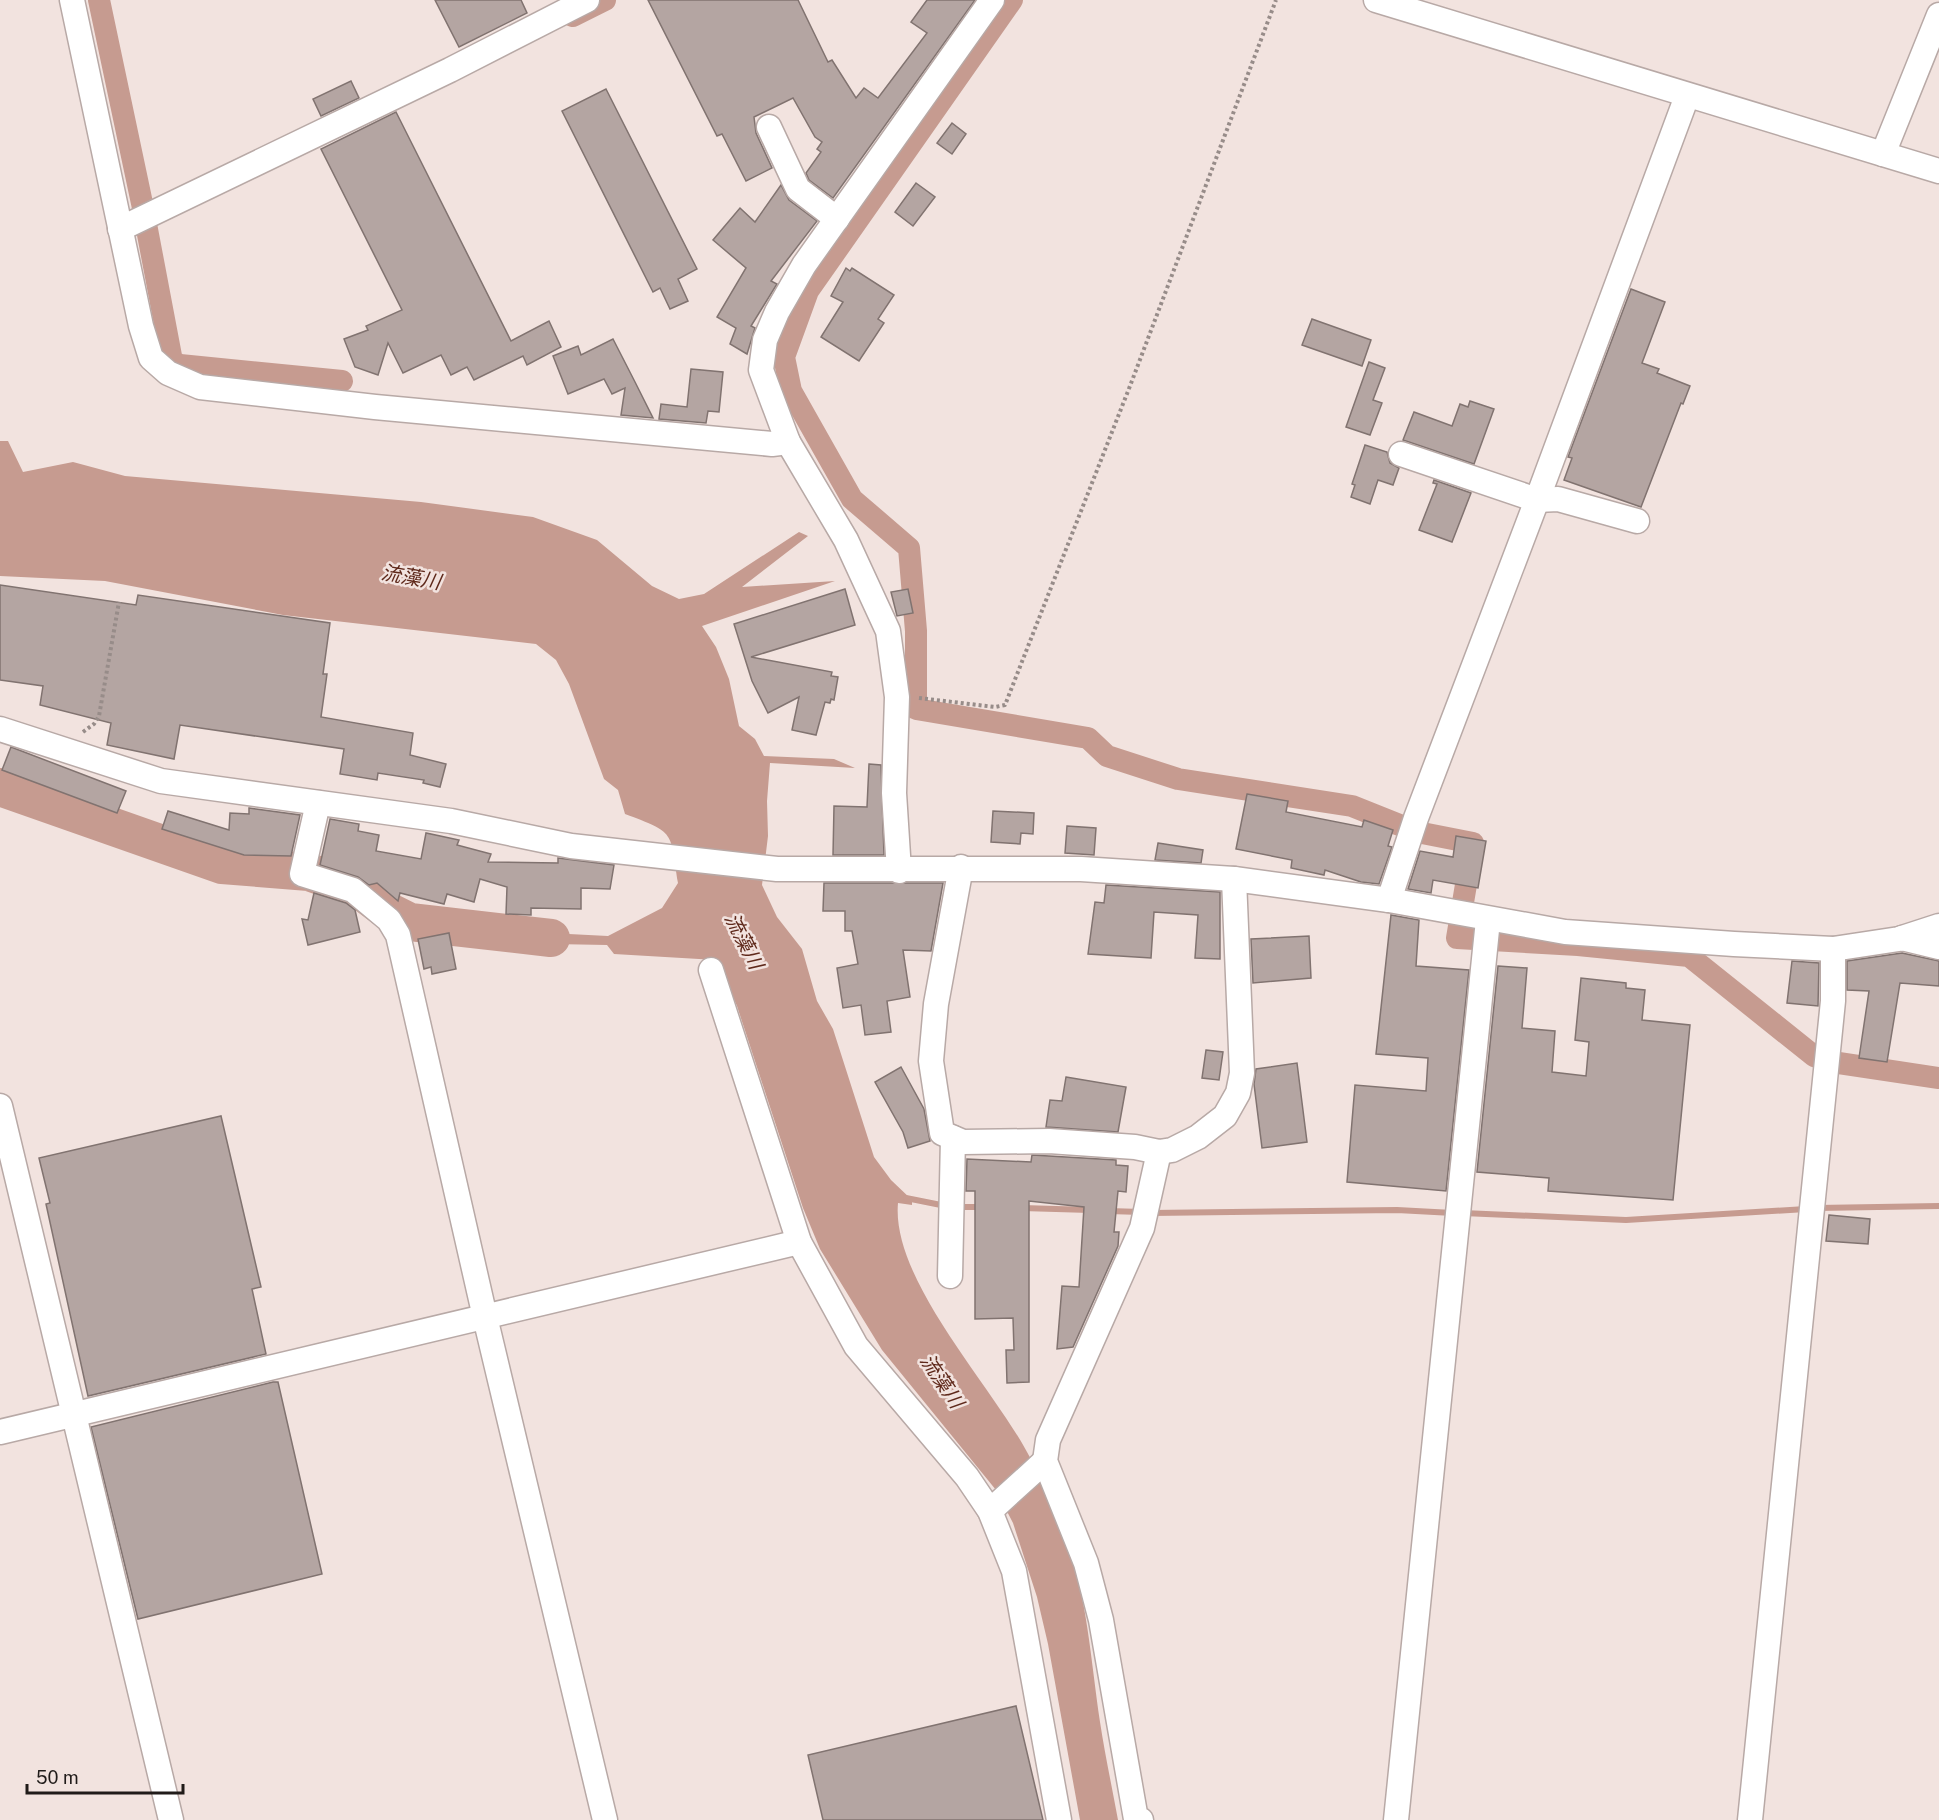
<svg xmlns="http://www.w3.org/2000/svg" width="1939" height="1820" viewBox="0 0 1939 1820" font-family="'Public Sans','Noto Sans JP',sans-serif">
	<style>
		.water { fill: #c69b90 }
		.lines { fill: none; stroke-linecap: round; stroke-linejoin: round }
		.stream { stroke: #c69b90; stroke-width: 6 }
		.canal { stroke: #c69b90; stroke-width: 22 }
		.river { stroke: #c69b90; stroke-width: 38 }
		.building { fill: #b4a5a2; stroke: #817370; stroke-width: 1.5 }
		.minor-casing { stroke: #b8a9a6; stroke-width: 27 }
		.path { stroke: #978c89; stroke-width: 4; stroke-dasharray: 3 3; stroke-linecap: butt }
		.minor { stroke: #fff; stroke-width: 24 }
		.labels { text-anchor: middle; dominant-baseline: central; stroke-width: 5; stroke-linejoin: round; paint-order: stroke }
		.water-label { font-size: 20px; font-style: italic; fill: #5f291b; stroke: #f2e3df }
	</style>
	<rect width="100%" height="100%" fill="#f2e3df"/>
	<path class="water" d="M 0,441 L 8,441 L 23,472 L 73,462 L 125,476 L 421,502 L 533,517 L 597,540 L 652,586 L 679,599 L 704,594 L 799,532 L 808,536 L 742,587 L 835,581 L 702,626 L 716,647 L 729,679 L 739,726 L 755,739 L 764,756 L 834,759 L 855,768 L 770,763 L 767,801 L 768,836 L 762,885 L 777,917 L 802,949 L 817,1001 L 833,1029 L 874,1157 L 891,1180 L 912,1200 L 912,1205 L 898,1203 C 891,1279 991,1385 1027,1452 C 1042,1479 1058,1510 1067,1539 C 1087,1598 1091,1661 1100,1722 C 1105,1755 1112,1787 1118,1820 L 1080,1820 L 1048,1644 L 1037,1597 L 1013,1523 L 996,1490 L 882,1350 L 820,1249 L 803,1208 L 737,1006 L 716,960 L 614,954 L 607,945 L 553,944 L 549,933 L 608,936 L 662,908 L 678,883 C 670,831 676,833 625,814 L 618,790 L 604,779 L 569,684 L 556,660 L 536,644 L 283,615 L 105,581 L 0,576 Z"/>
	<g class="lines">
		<g class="stream">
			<polyline points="906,1198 946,1206"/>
			<polyline points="956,1207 982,1207"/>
			<polyline points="1022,1208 1090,1210"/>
			<polyline points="1817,1208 1939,1206"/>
			<polyline points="1109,1211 1141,1212"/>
			<polyline points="1151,1213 1397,1210 1453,1213"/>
			<polyline points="1463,1213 1626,1220 1806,1209"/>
		</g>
		<g class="canal">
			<polyline points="99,0 143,208"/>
			<polyline points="1012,0 808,291 784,357 791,391 852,499 909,548 916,631 916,709 1088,738 1107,756 1178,779 1352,806 1417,832 1473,843 1457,938 1578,945 1689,956 1814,1056 1832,1062 1939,1078"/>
			<polyline points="573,16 605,0"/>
			<polyline points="146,224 172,361 180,365 342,381"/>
		</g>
		<polyline class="river" points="0,787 222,865 309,872 360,890 388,911 410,922 551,938"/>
	</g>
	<g class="building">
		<polygon points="435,0 521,0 527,13 459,47"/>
		<polygon points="648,0 798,0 828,62 832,60 856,98 864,88 878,98 927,33 911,22 927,0 975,0 833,198 809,180 806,173 821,152 817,149 822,142 815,137 793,98 754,117 756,133 772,168 746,181 722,134 717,136"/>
		<polygon points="351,81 359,98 321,116 313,99"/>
		<polygon points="606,89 697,269 678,279 688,301 670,309 660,288 653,292 562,111"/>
		<polygon points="396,112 511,341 549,321 561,347 527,365 523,356 474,380 467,367 451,375 441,355 403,373 388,343 378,375 355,367 344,339 368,330 366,326 402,310 321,149"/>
		<polygon points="952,123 966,134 952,154 937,143"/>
		<polygon points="916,183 935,197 913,226 895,212"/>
		<polygon points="781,185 789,200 817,221 771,281 777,284 751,326 755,328 747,354 730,344 736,328 717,317 746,268 713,240 740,208 755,222"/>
		<polygon points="846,268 850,271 852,268 894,295 878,319 884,323 859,361 821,337 843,302 831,296"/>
		<polygon points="1631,289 1665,302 1642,363 1659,369 1657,373 1690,386 1683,404 1681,403 1641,507 1564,480 1572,458 1568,457"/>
		<polygon points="1312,319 1371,340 1362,366 1302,345"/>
		<polygon points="613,339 635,382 653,418 621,415 625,388 612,394 604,379 568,394 553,356 578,346 581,355"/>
		<polygon points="1369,362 1385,368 1373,400 1382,403 1370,435 1346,427"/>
		<polygon points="691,369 723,372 719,412 708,411 706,423 659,419 661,404 687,407"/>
		<polygon points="1470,401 1494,409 1474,464 1403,440 1414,412 1452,426 1460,404 1468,407"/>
		<polygon points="1365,445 1387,452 1390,463 1399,468 1393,485 1378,480 1370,504 1351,497 1355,485 1352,484"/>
		<polygon points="1434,480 1471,493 1452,542 1419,530 1437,484 1433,483"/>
		<polygon points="0,585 136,605 138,595 330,623 323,674 327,674 321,717 413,733 410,755 446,764 440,787 423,783 424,780 378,773 377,780 340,774 344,749 180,725 174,759 107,745 111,723 40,705 43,686 0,680"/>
		<polygon points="845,589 855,625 751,657 832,672 831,676 838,677 834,700 831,699 830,703 825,702 816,735 792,730 799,697 768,713 752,681 734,624"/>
		<polygon points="908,589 913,613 897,616 891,592"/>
		<polygon points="11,747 126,791 117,813 2,770"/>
		<polygon points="869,764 881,765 884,855 833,855 834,806 867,807"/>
		<polygon points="1247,794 1288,801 1286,812 1362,827 1364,820 1393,830 1388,846 1392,847 1379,884 1361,882 1325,870 1324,875 1291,868 1292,860 1236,849"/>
		<polygon points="249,808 300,815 291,856 244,855 162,829 168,811 229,830 230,813 249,814"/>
		<polygon points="993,811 1034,813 1033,834 1021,833 1020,844 991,842"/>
		<polygon points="330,819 359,824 358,831 379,835 376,851 421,859 426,833 459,840 457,845 491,854 488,862 558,863 558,858 614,865 610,889 581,888 581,909 531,908 531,915 506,914 507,887 480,879 474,902 447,894 444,904 400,893 398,901 377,883 369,885 358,877 320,865"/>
		<polygon points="1067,826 1096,828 1094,855 1065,853"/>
		<polygon points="1456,836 1486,841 1478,888 1433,880 1431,893 1408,889 1420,851 1453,857"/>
		<polygon points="1158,843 1203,850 1201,863 1155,860"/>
		<polygon points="824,883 943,883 931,951 903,950 910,997 887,1001 891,1032 865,1035 861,1005 843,1008 837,968 858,964 852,931 845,931 845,911 823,911"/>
		<polygon points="1106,885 1220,892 1220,959 1195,958 1198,915 1154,912 1151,958 1088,954 1095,902 1104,903"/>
		<polygon points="314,893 346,903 355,910 360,932 308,945 302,919 308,920"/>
		<polygon points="1391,915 1419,920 1416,966 1469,970 1446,1191 1347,1182 1355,1085 1426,1091 1428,1058 1376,1054"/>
		<polygon points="449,933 456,969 432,974 431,967 424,969 418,939"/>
		<polygon points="1309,936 1311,978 1253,983 1251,939"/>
		<polygon points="1902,953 1939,961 1939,986 1900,983 1887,1062 1859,1058 1869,991 1847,990 1847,961"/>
		<polygon points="1792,961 1819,963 1818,1006 1787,1003"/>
		<polygon points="1498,966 1527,968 1522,1028 1555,1031 1552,1072 1586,1076 1589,1042 1575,1040 1581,978 1626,983 1626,988 1645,990 1642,1020 1690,1025 1673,1200 1548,1191 1549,1178 1477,1172"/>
		<polygon points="1206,1050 1223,1052 1219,1080 1202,1078"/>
		<polygon points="1297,1063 1307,1142 1262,1148 1254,1084 1256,1069"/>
		<polygon points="901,1067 924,1109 930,1141 908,1148 903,1132 875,1082"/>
		<polygon points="1066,1077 1126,1087 1118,1132 1046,1127 1050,1100 1062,1101"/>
		<polygon points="221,1116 261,1287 252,1289 266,1354 88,1396 46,1204 50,1203 39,1158"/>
		<polygon points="1032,1155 1116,1160 1116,1165 1128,1166 1126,1192 1118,1191 1114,1232 1119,1232 1118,1246 1073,1347 1057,1349 1062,1286 1079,1287 1084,1207 1029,1201 1029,1382 1007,1383 1006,1350 1014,1350 1013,1318 975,1319 975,1191 966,1191 967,1159 1031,1162"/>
		<polygon points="1829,1215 1870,1219 1868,1244 1826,1241"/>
		<polygon points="273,1382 278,1382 322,1574 138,1619 91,1427"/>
		<polygon points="1016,1706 1043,1820 823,1820 808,1755"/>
	</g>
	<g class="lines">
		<g class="minor-casing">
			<g id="minor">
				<polyline points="72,0 141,326 151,358 168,373 200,387 375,407 772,444 788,442"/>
				<polyline points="1376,0 1939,171"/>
				<polyline points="769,127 798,189 837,219"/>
				<polyline points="1883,154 1939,15"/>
				<polyline points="120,229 450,70 587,0"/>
				<polyline points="1401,454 1537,500 1558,499 1637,521"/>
				<polyline points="0,729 161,781 451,821 571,846 777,869 1081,869 1234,879 1389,900 1565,932 1734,944 1833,949 1899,939 1939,926"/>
				<polyline points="318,803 302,874 353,890 389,920 398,935 485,1317 605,1820"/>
				<polyline points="961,867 936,1004 931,1061 942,1133 963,1142 1049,1141 1135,1147 1159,1152 1172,1150 1198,1137 1225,1116 1238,1093 1242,1073 1234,879"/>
				<polyline points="899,871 894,793 897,697 888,631 846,540 788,442 761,370 765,340 777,312 804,265 992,0"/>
				<polyline points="1389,900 1416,818 1537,500 1687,96"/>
				<polyline points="1902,938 1939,947"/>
				<polyline points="711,970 799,1242 856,1346 967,1477 990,1511 1014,1571 1059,1820"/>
				<polyline points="0,1106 171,1820"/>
				<polyline points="950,1276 953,1138"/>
				<polyline points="0,1432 799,1242"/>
				<polyline points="990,1511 1045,1461"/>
				<polyline points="1141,1820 1136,1819 1101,1620 1086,1563 1045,1461 1048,1440 1142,1228 1159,1152"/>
				<polyline points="1396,1820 1488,920"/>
				<polyline points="1750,1820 1833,1001 1833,949"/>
			</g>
		</g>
		<g class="path">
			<polyline points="919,698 995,707 1005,705 1130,386 1276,0"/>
			<polyline points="83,732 94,724 99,716 119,602"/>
		</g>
		<use href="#minor" class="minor"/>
	</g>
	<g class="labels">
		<g class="water-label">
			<text transform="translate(411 577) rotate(10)">流藻川</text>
			<text transform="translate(744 941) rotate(63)">流藻川</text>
			<text transform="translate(942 1381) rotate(56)">流藻川</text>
		</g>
	</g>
	<path d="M27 1784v9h156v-9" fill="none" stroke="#201b19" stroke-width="3"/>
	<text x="36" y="1784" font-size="18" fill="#201b19" stroke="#f2e3df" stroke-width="4.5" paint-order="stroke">50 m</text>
</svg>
